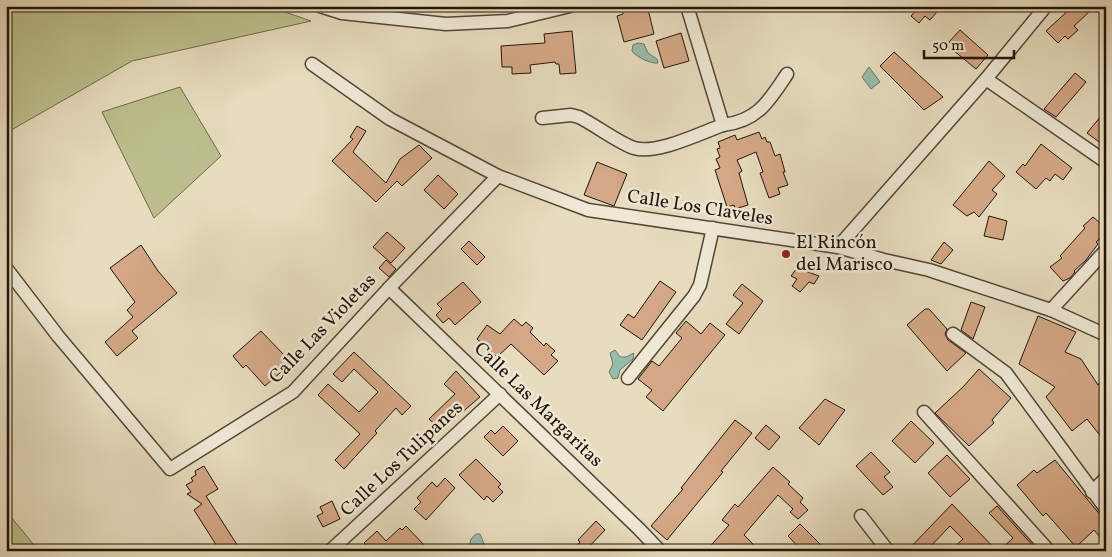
<svg xmlns="http://www.w3.org/2000/svg" width="1112" height="557" viewBox="0 0 1112 557" font-family="Vollkorn,serif">
	<style>
		.green { fill: #bcbf8d; stroke: #6e6a4b }
		.water { fill: #98bcac; stroke: #68796b }
		.building { fill: #d4a886; stroke: #211509 }
		.lines { fill: none; stroke-linecap: round; stroke-linejoin: round }
		.minor-casing { stroke: #524736; stroke-width: 15 }
		.minor { stroke: #efe8d5; stroke-width: 12 }
		.poi-dot { fill: #8f2418; stroke: #efe8d5; stroke-width: 2 }
		.labels { text-anchor: middle; dominant-baseline: central; stroke-width: 5; stroke-linejoin: round; paint-order: stroke }
		.street-label { font-size: 19px; fill: #211509; stroke: #efe8d5 }
		.poi-label { font-size: 19px; fill: #211509; stroke: #efe8d5; text-anchor: start }
	</style>
	<rect width="100%" height="100%" fill="#e7dcbe"/>
	<filter id="stains"><feTurbulence type="fractalNoise" baseFrequency=".004" numOctaves="4"/><feColorMatrix values="0 0 0 0 .2 0 0 0 0 .09 0 0 0 0 .02 0 0 0 .5 -.17"/></filter>
	<radialGradient id="worn" r=".72"><stop offset=".6" stop-color="#630" stop-opacity="0"/><stop offset="1" stop-color="#630" stop-opacity=".3"/></radialGradient>
	<g class="green">
		<polygon points="6,6 268,6 311,21 132,61 6,133"/>
		<polygon points="180,87 221,156 154,218 102,112"/>
		<polygon points="6,511 39,551 6,551"/>
	</g>
	<g class="water">
		<path d="M 638,43 L 644,44 L 648,53 L 657,59 L 658,63 C 651,64 636,57 632,51 L 633,45 Z"/>
		<polygon points="869,67 880,82 871,89 862,77"/>
		<polygon points="615,350 620,357 626,357 634,353 633,359 620,370 618,378 613,379 609,372 613,364 610,353"/>
		<polygon points="476,534 480,534 485,546 482,551 468,551 471,539"/>
	</g>
	<g class="building">
		<polygon points="633,6 643,6 643,10 648,9 654,34 624,42 617,16 623,14 622,9"/>
		<polygon points="913,6 942,6 930,20 925,16 919,23 911,16 917,9"/>
		<polygon points="1073,6 1084,6 1089,12 1074,26 1078,30 1068,39 1065,36 1058,43 1046,31"/>
		<polygon points="960,30 988,55 976,69 953,50 955,47 949,42"/>
		<polygon points="572,31 576,73 560,74 559,64 556,64 555,62 530,65 531,73 512,74 512,67 502,67 501,46 545,43 544,34"/>
		<polygon points="681,33 689,61 664,68 656,41"/>
		<polygon points="894,52 943,97 924,110 880,66"/>
		<polygon points="1075,73 1086,82 1056,117 1044,109"/>
		<polygon points="1106,110 1106,147 1087,133"/>
		<polygon points="357,126 366,131 353,152 386,183 400,159 419,145 432,158 402,186 397,181 376,202 332,161 353,139 350,137"/>
		<polygon points="759,132 762,139 765,137 767,142 770,142 775,156 780,154 785,172 783,172 788,185 778,188 780,194 769,198 760,173 763,172 756,152 737,160 742,171 739,173 748,205 735,209 734,205 727,207 715,170 720,168 716,159 720,157 717,149 720,148 718,142 735,135 737,140"/>
		<polygon points="1041,144 1072,168 1063,180 1055,174 1050,181 1046,178 1036,189 1016,172 1023,164 1025,166"/>
		<polygon points="989,161 1005,176 992,190 997,194 979,217 974,212 967,216 953,205"/>
		<polygon points="597,162 627,174 614,206 584,195"/>
		<polygon points="438,175 458,194 444,209 424,190"/>
		<polygon points="989,216 1007,221 1003,240 984,236"/>
		<polygon points="1093,217 1106,228 1106,234 1096,242 1098,244 1086,260 1074,271 1075,272 1070,278 1063,281 1050,267 1062,258 1060,256 1085,228 1083,226"/>
		<polygon points="387,232 405,248 391,263 373,247"/>
		<polygon points="469,241 485,257 477,265 461,249"/>
		<polygon points="944,242 953,250 941,264 931,260"/>
		<polygon points="141,245 158,271 177,293 132,331 138,338 117,356 105,342 133,317 127,310 135,302 110,268"/>
		<polygon points="386,260 396,269 389,277 379,268"/>
		<polygon points="797,268 819,276 814,284 809,282 800,292 792,286 797,279 791,276"/>
		<polygon points="660,281 676,292 642,340 620,325 628,314 634,318"/>
		<polygon points="463,282 481,302 455,325 449,318 443,323 436,315 442,309 437,304"/>
		<polygon points="742,284 763,301 739,334 726,324 743,303 733,295"/>
		<polygon points="971,302 985,307 973,339 961,330"/>
		<polygon points="925,309 929,309 947,329 945,334 948,340 966,353 947,371 907,325"/>
		<polygon points="1038,316 1076,332 1065,352 1081,359 1098,385 1106,375 1106,443 1087,419 1072,431 1046,397 1055,387 1019,364"/>
		<polygon points="514,319 522,326 526,322 533,328 530,332 544,346 546,343 555,351 551,355 558,361 544,375 511,344 497,357 477,339 487,325 500,334"/>
		<polygon points="686,321 701,334 710,323 725,335 663,411 646,397 652,390 638,379 652,361 659,366 682,338 676,333"/>
		<polygon points="261,331 285,356 284,360 289,365 265,386 246,365 243,368 233,356"/>
		<polygon points="354,352 411,406 402,415 396,408 375,431 377,433 344,469 335,460 360,434 318,395 328,384 359,412 378,392 354,369 342,382 333,374"/>
		<polygon points="979,369 1011,398 992,420 994,423 969,446 935,413 963,387"/>
		<polygon points="456,371 480,397 453,420 451,418 440,429 429,419 455,394 444,384"/>
		<polygon points="825,399 845,410 819,445 799,428"/>
		<polygon points="735,420 752,433 721,471 723,472 667,540 651,526 683,489 681,488"/>
		<polygon points="911,421 934,443 915,463 892,441"/>
		<polygon points="766,425 780,437 769,450 755,438"/>
		<polygon points="503,426 518,441 503,456 484,437 491,430 495,434"/>
		<polygon points="871,452 890,472 884,477 893,487 883,495 856,466"/>
		<polygon points="947,455 970,479 950,497 928,473"/>
		<polygon points="476,459 501,484 498,487 503,492 493,502 487,496 484,500 459,475"/>
		<polygon points="1055,460 1106,522 1106,544 1094,530 1076,547 1046,513 1043,516 1017,485 1034,470 1037,473"/>
		<polygon points="204,466 218,489 206,496 241,551 220,551 194,510 202,504 187,494 191,492 186,485 193,481 191,478 196,475 195,471"/>
		<polygon points="773,467 790,482 788,484 803,498 800,502 808,510 798,519 790,512 793,509 778,495 744,535 760,551 706,551 729,525 722,520 735,504 738,507"/>
		<polygon points="445,478 455,488 426,520 414,509 421,502 417,498 432,482 437,487"/>
		<polygon points="332,501 340,519 323,527 317,516 323,513 320,507"/>
		<polygon points="952,504 997,551 950,551 963,539 950,526 926,551 907,551"/>
		<polygon points="997,506 1036,549 1034,551 999,551 1013,538 989,513"/>
		<polygon points="596,521 605,530 585,551 571,551 580,542 578,540"/>
		<polygon points="800,524 827,551 802,551 788,536"/>
		<polygon points="406,526 425,546 420,551 372,551 364,543 377,531 386,541 400,528 402,530"/>
	</g>
	<g class="lines">
		<g class="minor-casing">
			<g id="minor">
				<polyline points="320,6 342,13 446,24 508,21 570,6"/>
				<path d="M 687,6 L 723,125 C 758,121 769,101 787,74"/>
				<polyline points="312,64 390,119 498,176 588,210 838,247 884,260 929,270 1051,310 1106,335"/>
				<polyline points="986,79 1106,162"/>
				<path d="M 542,118 L 571,115 L 579,117 C 595,125 619,143 634,148 C 657,155 700,133 723,125"/>
				<polyline points="838,247 986,79 1046,6"/>
				<polyline points="6,268 58,336 170,469 293,392 389,288 498,176"/>
				<polyline points="389,288 639,529 660,551"/>
				<polyline points="1051,310 1106,250"/>
				<polyline points="953,334 1006,373 1106,509"/>
				<polyline points="628,378 694,296 700,285 713,228"/>
				<polyline points="924,412 1049,551"/>
				<polyline points="1092,492 1106,478"/>
				<polyline points="861,516 888,551"/>
				<polyline points="330,551 500,394"/>
			</g>
		</g>
		<use href="#minor" class="minor"/>
	</g>
	<circle class="poi-dot" cx="786" cy="254" r="5"/>
	<g class="labels">
		<g class="street-label">
			<text transform="translate(700 208) rotate(9)">Calle Los Claveles</text>
			<text transform="translate(323 329) rotate(-46)">Calle Las Violetas</text>
			<text transform="translate(538 405) rotate(44)">Calle Las Margaritas</text>
			<text transform="translate(402 459) rotate(-43)">Calle Los Tulipanes</text>
		</g>
		<g class="poi-label">
			<text x="796" y="243">El Rincón<tspan x="796" dy="22">del Marisco</tspan></text>
		</g>
	</g>
	<rect width="1112" height="557" fill="none" stroke="#e7dcbe" stroke-width="25"/>
	<rect x="8" y="8" width="1097" height="542" fill="none" stroke="#211509" stroke-width="2.5"/>
	<rect x="12" y="12" width="1087" height="532" fill="none" stroke="#211509"/>
	<path d="M924 50v8h90v-8" fill="none" stroke="#211509" stroke-width="2.5"/>
	<text x="932" y="50" font-size="15" fill="#211509" stroke="#efe8d5" stroke-width="4" paint-order="stroke">50 m</text>
	<rect width="100%" height="100%" filter="url(#stains)"/>
	<rect width="100%" height="100%" fill="url(#worn)"/>
</svg>
